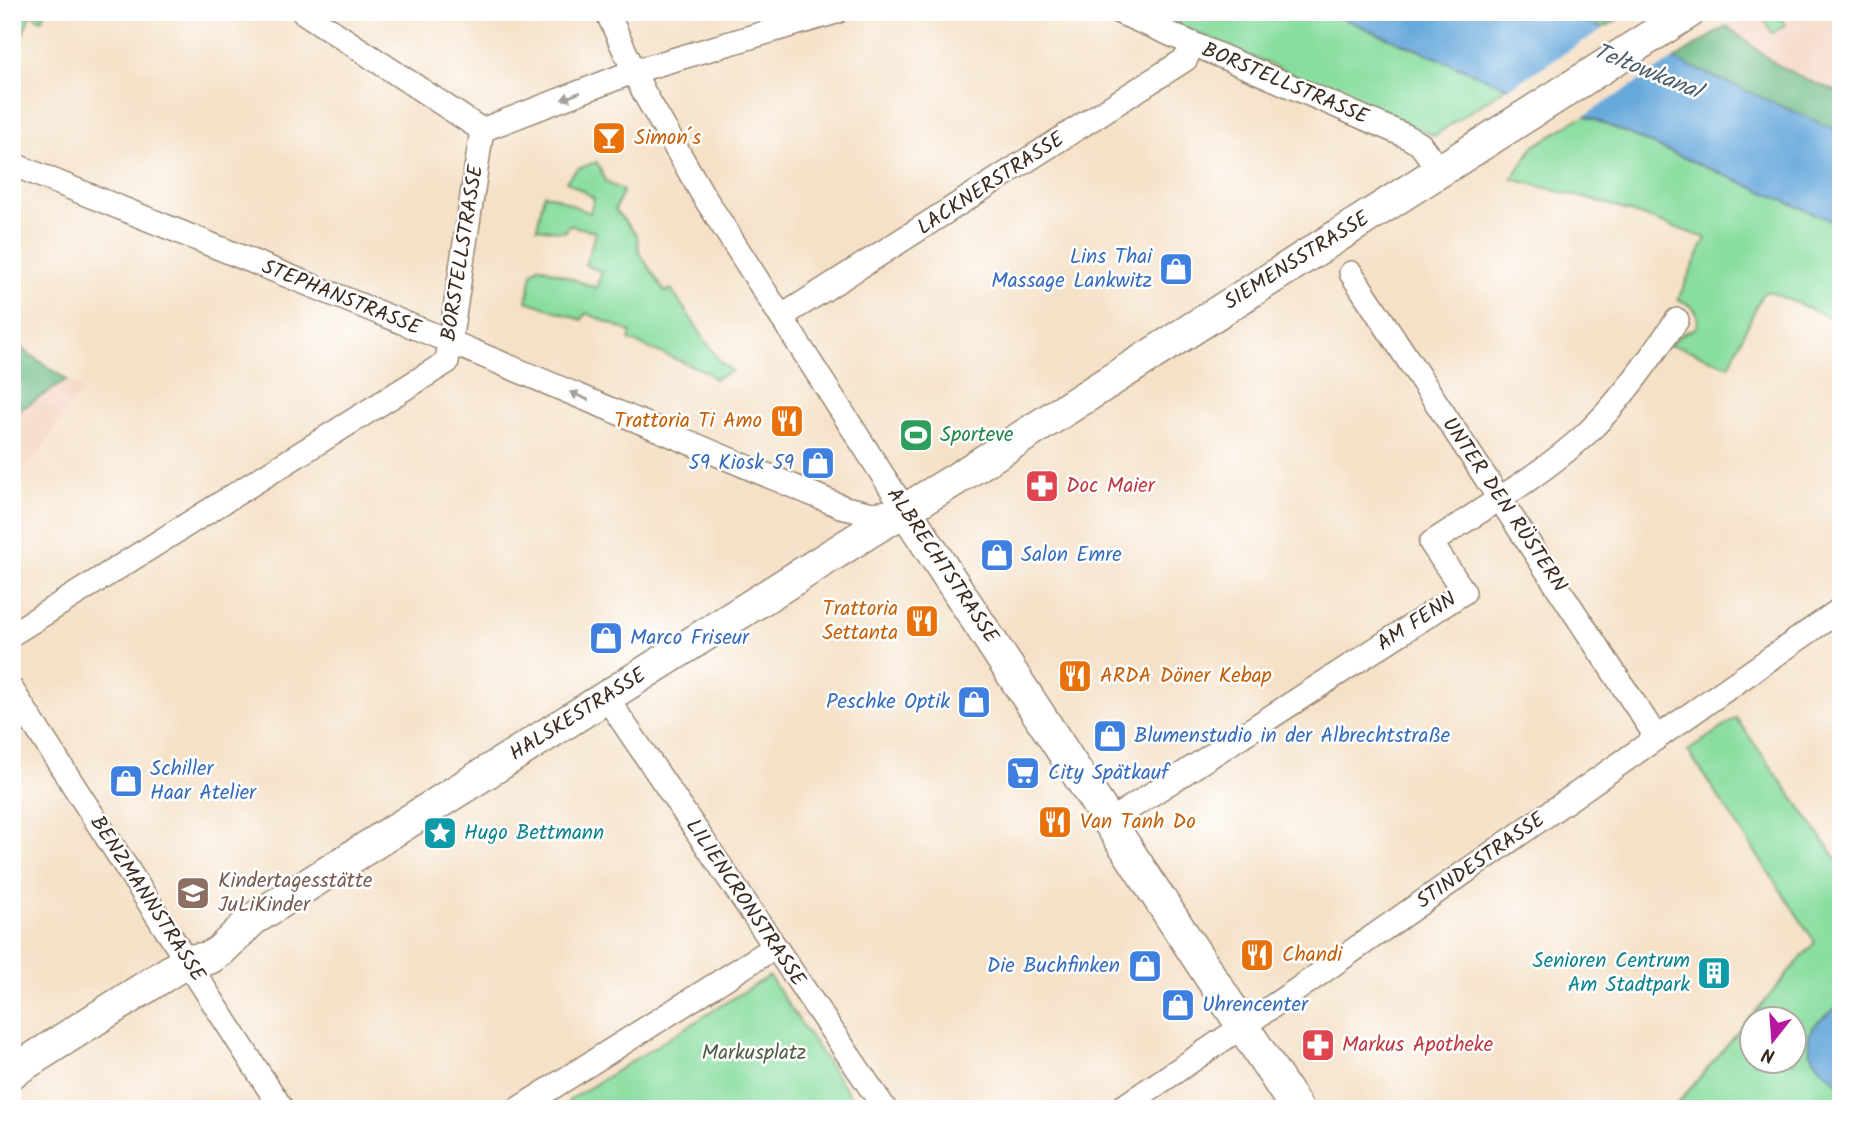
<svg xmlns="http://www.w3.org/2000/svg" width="1853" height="1121" viewBox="0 0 1853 1121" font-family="Kalam,sans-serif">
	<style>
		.built { fill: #f4d3c0 }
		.green { fill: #88dd9f; stroke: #62845e; stroke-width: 2; fill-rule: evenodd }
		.forest { fill: #6ebc86; stroke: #547352; stroke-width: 2 }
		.water { fill: #68a9db; stroke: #526a7c; stroke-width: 2 }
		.pier { fill: #f5e1c7 }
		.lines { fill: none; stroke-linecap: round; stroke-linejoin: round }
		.street-casing { stroke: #988672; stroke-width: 26 }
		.secondary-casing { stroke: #988672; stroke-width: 35 }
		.street { stroke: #fff; stroke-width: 23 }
		.secondary { stroke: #fff; stroke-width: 32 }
		.oneway { fill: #a79f9a }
		.labels { text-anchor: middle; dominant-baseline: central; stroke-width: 5; stroke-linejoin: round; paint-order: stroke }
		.street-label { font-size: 21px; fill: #3b2a1e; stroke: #fff }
		.food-label { font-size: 21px; fill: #c56008; stroke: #fff; text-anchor: start }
		.shop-label { font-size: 21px; fill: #366cbe; stroke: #fff; text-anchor: start }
		.leisure-label { font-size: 21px; fill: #27864d; stroke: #fff; text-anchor: start }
		.health-label { font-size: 21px; fill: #be3a42; stroke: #fff; text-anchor: start }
		.culture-label { font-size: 21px; fill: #0d838f; stroke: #fff; text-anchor: start }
		.education-label { font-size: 21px; fill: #785e54; stroke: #fff; text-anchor: start }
		.park-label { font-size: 21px; fill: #526045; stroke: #fff }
		.water-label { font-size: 23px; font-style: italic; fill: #4d5d6a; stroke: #fff }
	</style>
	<rect width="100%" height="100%" fill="#fff"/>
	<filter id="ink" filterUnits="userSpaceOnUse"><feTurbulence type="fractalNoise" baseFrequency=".0143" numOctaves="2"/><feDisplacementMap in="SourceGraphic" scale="14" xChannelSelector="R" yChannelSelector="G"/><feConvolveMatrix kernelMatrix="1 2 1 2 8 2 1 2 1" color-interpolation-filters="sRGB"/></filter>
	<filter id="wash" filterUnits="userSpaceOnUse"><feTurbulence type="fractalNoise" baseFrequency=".00686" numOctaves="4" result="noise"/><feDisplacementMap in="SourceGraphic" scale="28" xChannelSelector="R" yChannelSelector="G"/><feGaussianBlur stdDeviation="1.57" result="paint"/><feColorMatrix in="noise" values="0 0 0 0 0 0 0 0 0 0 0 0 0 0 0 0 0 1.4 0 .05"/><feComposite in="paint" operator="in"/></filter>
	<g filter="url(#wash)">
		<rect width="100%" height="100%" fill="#f5e1c7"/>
		<g class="built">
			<polygon points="1749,12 1841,12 1841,93 1809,81 1774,63 1727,26"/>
			<polygon points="67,380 82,389 34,460 12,474 12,415"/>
		</g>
		<g class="green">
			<polygon points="12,12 46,12 41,20 31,14 12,61"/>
			<path d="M 1149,12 L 1327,12 L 1507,87 C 1483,104 1458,118 1435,136 Z"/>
			<polygon points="1761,12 1777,12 1785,25 1772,33"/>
			<path d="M 1584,115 L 1841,225 L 1841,322 L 1768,291 L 1762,294 L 1729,366 L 1683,348 L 1668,346 L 1682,334 L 1696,328 C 1702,311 1692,306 1678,299 L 1706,238 L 1607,204 L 1512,179 L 1533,147 Z"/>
			<path d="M 597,162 L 606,182 L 623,191 L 615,210 L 637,235 L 639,252 L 665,292 L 671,289 L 718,359 L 732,371 L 714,379 L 707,372 L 629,340 L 631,332 L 586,313 L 582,320 L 527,301 L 532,273 L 539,266 L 596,288 L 602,272 L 585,265 L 596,232 L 569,225 L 565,232 L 537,228 L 544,194 C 561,197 573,207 590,213 L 594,198 L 566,181 L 577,169 Z"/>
			<path d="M 1736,718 L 1841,865 L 1841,1109 L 1673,1109 L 1815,942 L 1688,751 ZM 1752,1020 L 1794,1020 L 1794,1062 L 1752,1062 Z"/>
			<polygon points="769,976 859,1109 573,1109 568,1101"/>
		</g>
		<g class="forest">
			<polygon points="1565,12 1629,12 1602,29"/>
			<polygon points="1727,26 1774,63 1809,81 1841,93 1841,132 1673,60"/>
			<polygon points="12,342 67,380 12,415"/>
		</g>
		<g class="water">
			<polygon points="1327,12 1565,12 1841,132 1841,225 1584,115 1507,87"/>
			<path d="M 1841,1002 L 1841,1085 C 1824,1072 1796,1048 1815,1025 C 1823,1016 1834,1012 1841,1002 Z"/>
		</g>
		<polygon class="pier" points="1606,27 1677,57 1581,118 1506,90"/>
	</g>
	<g filter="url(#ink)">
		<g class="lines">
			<g class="street-casing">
				<g id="street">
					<polyline points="303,12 482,130"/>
					<polyline points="1119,12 1406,136 1420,144 1439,170"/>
					<polyline points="482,130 635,71 836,12"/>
					<polyline points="12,164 434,335 845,508 873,514 905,510 703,195 643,91 607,12"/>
					<polyline points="1351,273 1657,738"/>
					<polyline points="781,317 1186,59 1192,44"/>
					<polyline points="12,634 447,362 482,130"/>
					<polyline points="12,690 282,1109"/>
					<polyline points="606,697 885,1109"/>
					<path d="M 1110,821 L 1464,592 L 1431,543 C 1484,508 1540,476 1586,434 C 1622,400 1649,359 1677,320"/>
					<polyline points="518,1109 775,947"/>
					<polyline points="1120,1109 1295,991 1841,609"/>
				</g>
			</g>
			<g class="secondary-casing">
				<g id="secondary">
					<polyline points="905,510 1297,1109"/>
					<polyline points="12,1072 187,961 209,958 220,951 252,920 870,531 953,481 1689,12"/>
				</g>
			</g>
			<use href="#street" class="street"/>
			<use href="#secondary" class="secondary"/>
		</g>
		<defs><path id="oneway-solid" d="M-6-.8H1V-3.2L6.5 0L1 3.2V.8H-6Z" transform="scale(1.75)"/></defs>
		<g class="oneway">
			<use href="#oneway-solid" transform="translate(571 96) rotate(159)"/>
			<use href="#oneway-solid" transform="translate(579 396) rotate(-157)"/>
		</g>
	</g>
	<defs>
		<g id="bar-square" transform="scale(1.75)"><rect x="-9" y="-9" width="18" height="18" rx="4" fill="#e8710a" stroke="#fff"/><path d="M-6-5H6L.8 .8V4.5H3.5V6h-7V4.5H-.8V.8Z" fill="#fff"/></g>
		<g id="shop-square" transform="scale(1.75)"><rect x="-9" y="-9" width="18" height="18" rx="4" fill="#3f7fe0" stroke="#fff"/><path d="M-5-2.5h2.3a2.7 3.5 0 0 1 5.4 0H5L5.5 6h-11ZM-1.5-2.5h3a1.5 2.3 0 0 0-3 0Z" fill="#fff"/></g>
		<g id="restaurant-square" transform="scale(1.75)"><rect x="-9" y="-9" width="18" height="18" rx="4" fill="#e8710a" stroke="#fff"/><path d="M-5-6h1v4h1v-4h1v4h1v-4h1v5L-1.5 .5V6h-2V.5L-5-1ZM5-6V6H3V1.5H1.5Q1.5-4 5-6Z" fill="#fff"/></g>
		<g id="stadium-square" transform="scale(1.75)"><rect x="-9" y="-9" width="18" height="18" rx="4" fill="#2e9e5b" stroke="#fff"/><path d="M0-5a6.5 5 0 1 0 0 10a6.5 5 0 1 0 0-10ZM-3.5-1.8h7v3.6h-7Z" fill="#fff"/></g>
		<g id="pharmacy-square" transform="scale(1.75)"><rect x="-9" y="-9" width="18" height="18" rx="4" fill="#e0444e" stroke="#fff"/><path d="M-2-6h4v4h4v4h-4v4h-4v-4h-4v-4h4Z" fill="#fff"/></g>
		<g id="supermarket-square" transform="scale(1.75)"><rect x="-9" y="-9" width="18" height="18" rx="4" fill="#3f7fe0" stroke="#fff"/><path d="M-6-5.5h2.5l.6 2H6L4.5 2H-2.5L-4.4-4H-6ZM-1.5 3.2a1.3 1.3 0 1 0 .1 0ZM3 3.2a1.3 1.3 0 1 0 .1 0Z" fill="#fff"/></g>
		<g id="sight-square" transform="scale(1.75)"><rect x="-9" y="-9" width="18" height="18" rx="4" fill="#0f9aa8" stroke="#fff"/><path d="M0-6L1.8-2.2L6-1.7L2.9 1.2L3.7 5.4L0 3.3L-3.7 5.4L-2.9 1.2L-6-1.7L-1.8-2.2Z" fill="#fff"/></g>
		<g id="school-square" transform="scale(1.75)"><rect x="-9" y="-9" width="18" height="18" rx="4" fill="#8d6e63" stroke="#fff"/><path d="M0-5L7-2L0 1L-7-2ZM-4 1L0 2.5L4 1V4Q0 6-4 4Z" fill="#fff"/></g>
		<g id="building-square" transform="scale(1.75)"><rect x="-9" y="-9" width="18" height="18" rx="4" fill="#0f9aa8" stroke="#fff"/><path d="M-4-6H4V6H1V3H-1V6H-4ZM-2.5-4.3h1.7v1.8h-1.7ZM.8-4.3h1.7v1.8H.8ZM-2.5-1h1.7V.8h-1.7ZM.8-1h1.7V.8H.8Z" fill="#fff"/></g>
	</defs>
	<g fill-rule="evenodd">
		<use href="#bar-square" x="609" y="138"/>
		<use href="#shop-square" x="1176" y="269"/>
		<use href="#restaurant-square" x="787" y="421"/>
		<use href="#stadium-square" x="916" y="435"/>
		<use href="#shop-square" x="818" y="463"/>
		<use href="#pharmacy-square" x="1042" y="486"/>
		<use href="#shop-square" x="997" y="555"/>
		<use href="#restaurant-square" x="922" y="621"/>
		<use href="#shop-square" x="606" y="638"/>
		<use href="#restaurant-square" x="1075" y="676"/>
		<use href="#shop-square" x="974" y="702"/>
		<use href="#shop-square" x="1110" y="736"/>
		<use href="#supermarket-square" x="1023" y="773"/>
		<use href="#shop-square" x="126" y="781"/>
		<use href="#restaurant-square" x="1055" y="822"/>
		<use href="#sight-square" x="440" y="833"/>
		<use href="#school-square" x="193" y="893"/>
		<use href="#restaurant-square" x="1257" y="955"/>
		<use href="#shop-square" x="1145" y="966"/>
		<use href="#building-square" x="1714" y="973"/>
		<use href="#shop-square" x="1178" y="1005"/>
		<use href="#pharmacy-square" x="1318" y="1045"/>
	</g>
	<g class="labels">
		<g class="street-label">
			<text transform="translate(1285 84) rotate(23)">BORSTELLSTRASSE</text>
			<text transform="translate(991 184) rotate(-33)">LACKNERSTRASSE</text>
			<text transform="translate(463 253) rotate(-81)">BORSTELLSTRASSE</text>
			<text transform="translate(1297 261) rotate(-32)">SIEMENSSTRASSE</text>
			<text transform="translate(341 298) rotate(22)">STEPHANSTRASSE</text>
			<text transform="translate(1504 505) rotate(56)">UNTER DEN RÜSTERN</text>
			<text transform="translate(942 566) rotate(56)">ALBRECHTSTRASSE</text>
			<text transform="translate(1417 622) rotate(-33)">AM FENN</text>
			<text transform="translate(578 715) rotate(-32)">HALSKESTRASSE</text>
			<text transform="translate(1481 861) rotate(-35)">STINDESTRASSE</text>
			<text transform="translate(147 899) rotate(57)">BENZMANNSTRASSE</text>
			<text transform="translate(745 903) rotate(56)">LILIENCRONSTRASSE</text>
		</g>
		<g class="food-label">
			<text x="634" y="138">Simon´s</text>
			<text x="762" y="421" text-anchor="end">Trattoria Ti Amo</text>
			<text x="898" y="609" text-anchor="end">Trattoria<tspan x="898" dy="24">Settanta</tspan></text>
			<text x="1100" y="676">ARDA Döner Kebap</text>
			<text x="1080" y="822">Van Tanh Do</text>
			<text x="1282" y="955">Chandi</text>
		</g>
		<g class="shop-label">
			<text x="1152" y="257" text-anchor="end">Lins Thai<tspan x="1152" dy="24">Massage Lankwitz</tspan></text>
			<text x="794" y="463" text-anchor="end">59 Kiosk 59</text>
			<text x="1021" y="555">Salon Emre</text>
			<text x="630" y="638">Marco Friseur</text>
			<text x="950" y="702" text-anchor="end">Peschke Optik</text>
			<text x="1134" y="736">Blumenstudio in der Albrechtstraße</text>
			<text x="150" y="769">Schiller<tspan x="150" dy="24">Haar Atelier</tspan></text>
			<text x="1048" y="773">City Spätkauf</text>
			<text x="1120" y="966" text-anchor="end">Die Buchfinken</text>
			<text x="1202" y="1005">Uhrencenter</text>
		</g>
		<g class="leisure-label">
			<text x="940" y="435">Sporteve</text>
		</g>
		<g class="health-label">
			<text x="1066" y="486">Doc Maier</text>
			<text x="1342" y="1045">Markus Apotheke</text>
		</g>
		<g class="culture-label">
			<text x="464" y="833">Hugo Bettmann</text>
			<text x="1690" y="961" text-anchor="end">Senioren Centrum<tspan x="1690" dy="24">Am Stadtpark</tspan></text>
		</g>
		<g class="education-label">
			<text x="218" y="881">Kindertagesstätte<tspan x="218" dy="24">JuLiKinder</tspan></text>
		</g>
		<g class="park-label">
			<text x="754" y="1053">Markusplatz</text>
		</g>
		<g class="water-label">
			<text transform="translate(1647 72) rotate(22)">Teltowkanal</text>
		</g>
	</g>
	<rect width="1853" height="1121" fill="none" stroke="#fff" stroke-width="42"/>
	<g transform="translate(1773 1040) rotate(197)"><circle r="33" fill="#ffffff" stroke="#b1aaa5" stroke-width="2"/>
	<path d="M0-5L12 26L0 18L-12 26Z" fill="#b5179e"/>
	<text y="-10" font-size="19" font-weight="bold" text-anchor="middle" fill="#3b2a1e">N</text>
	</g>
</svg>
